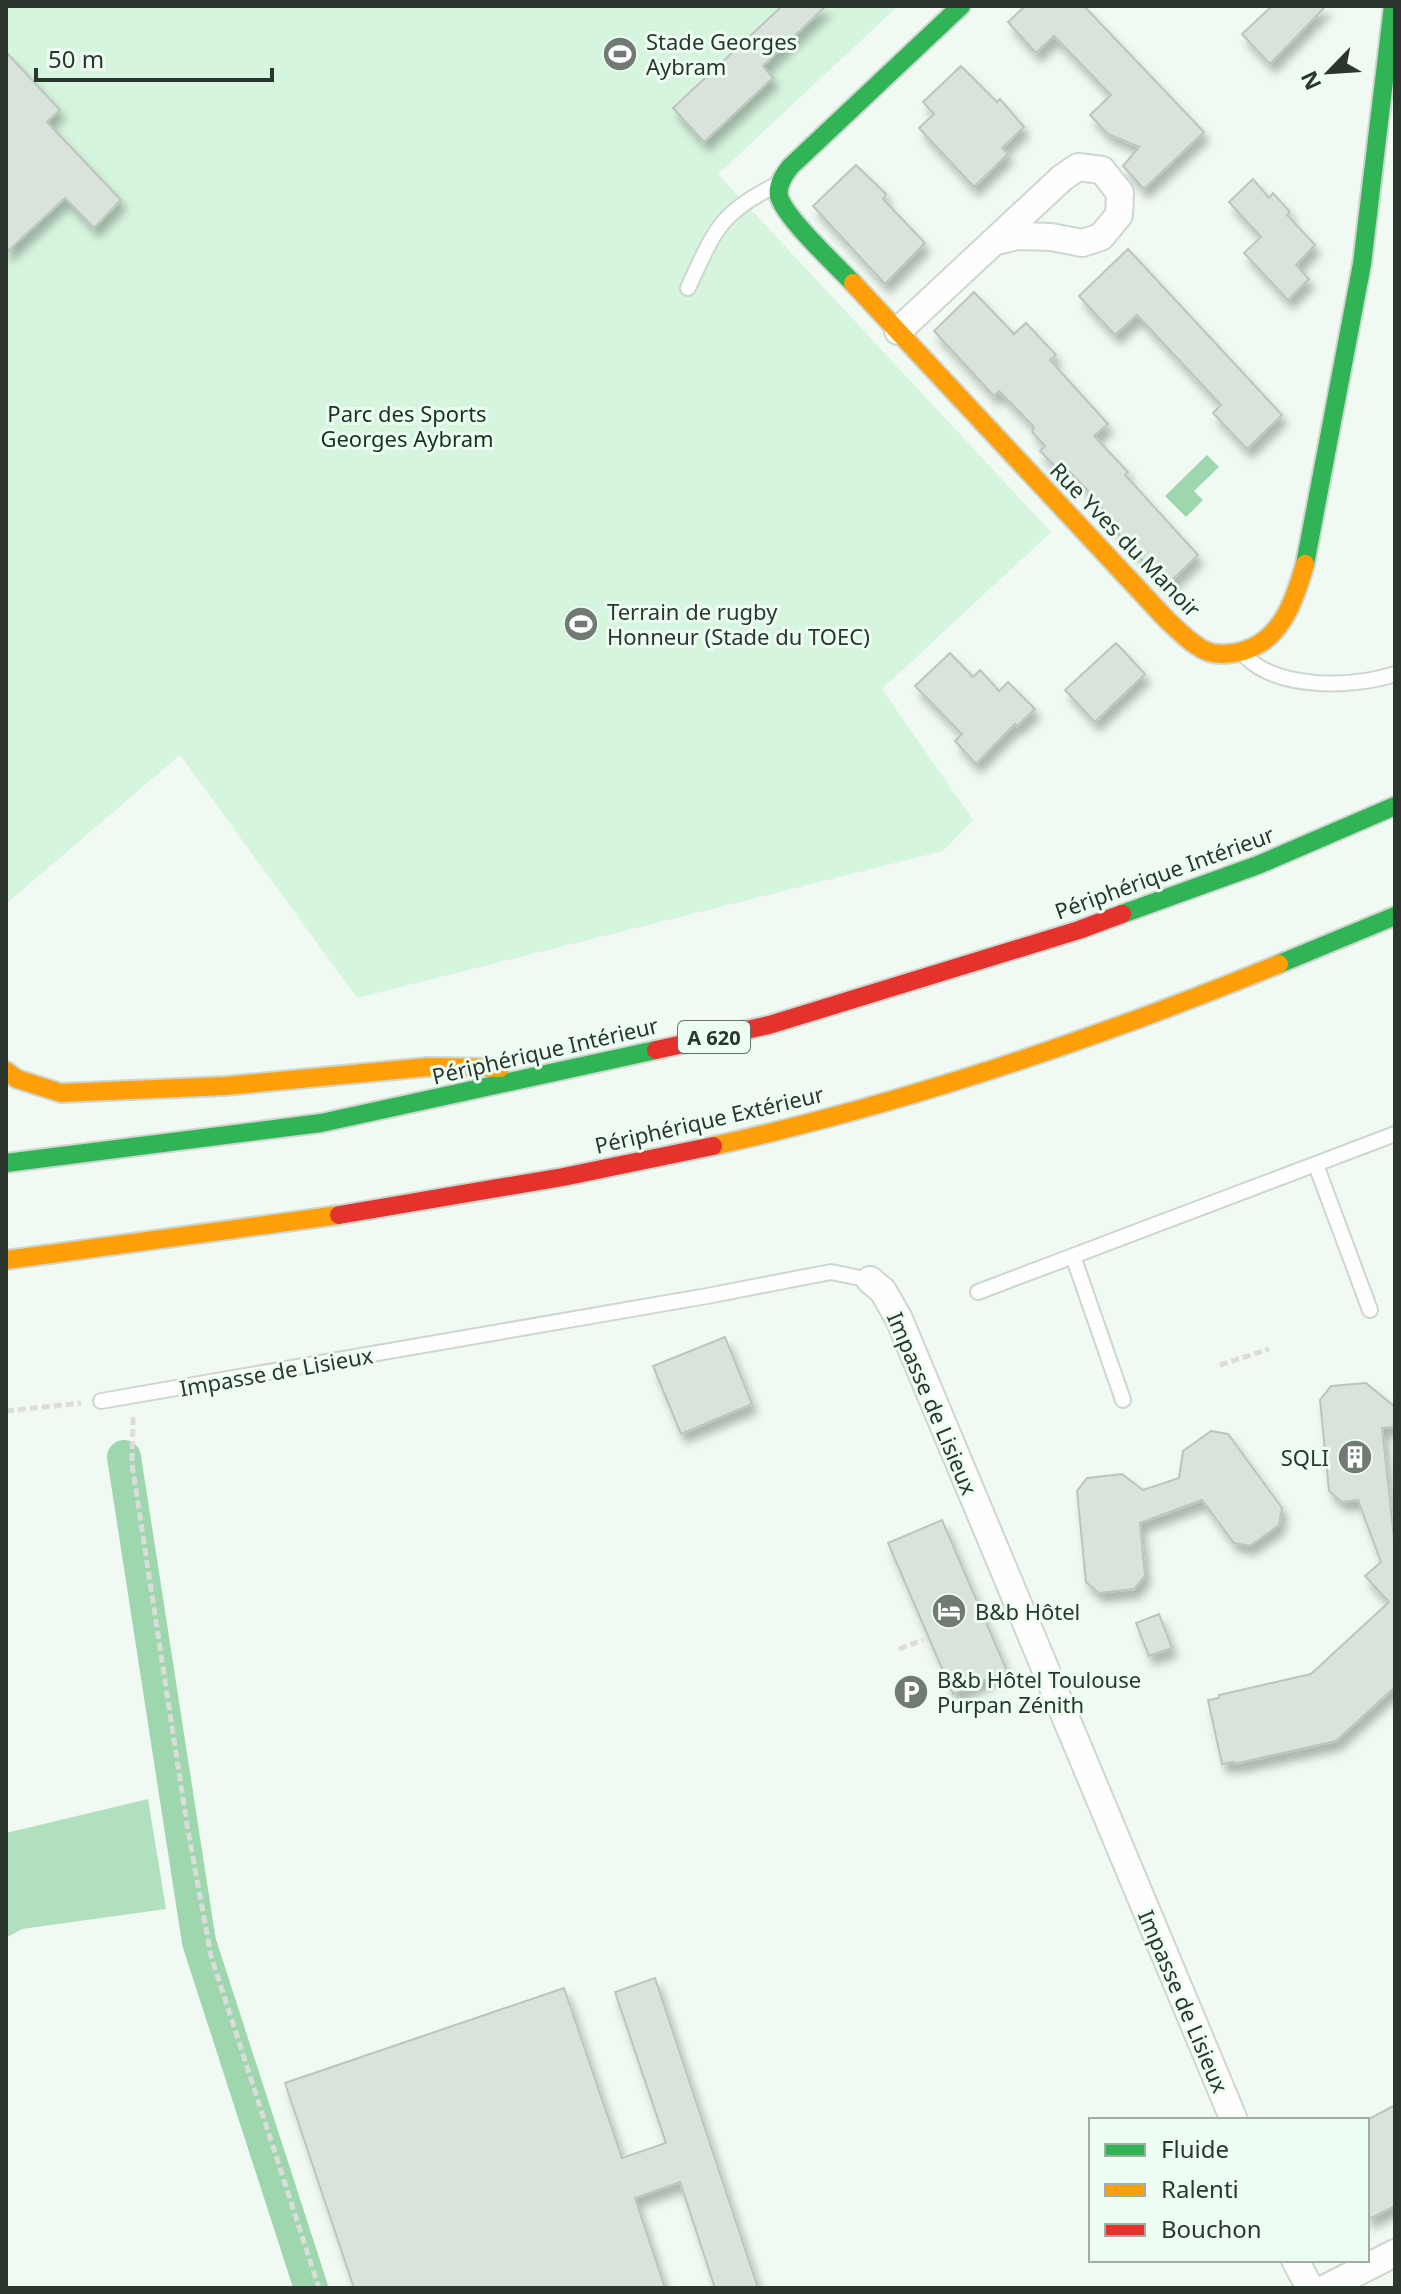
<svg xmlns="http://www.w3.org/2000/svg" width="1401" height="2294" viewBox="0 0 1401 2294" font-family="'Noto Sans',sans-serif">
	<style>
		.green { fill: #d6f5de }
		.forest { fill: #b1e0be }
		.water { fill: #9ed7ae }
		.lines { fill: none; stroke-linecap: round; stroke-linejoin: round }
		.canal { stroke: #9ed7ae; stroke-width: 34 }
		.building { fill: #d9e3dc; stroke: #bbc4be; stroke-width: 2; filter: url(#shadow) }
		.lane-casing { stroke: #cdd7d0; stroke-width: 18 }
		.street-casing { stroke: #cdd7d0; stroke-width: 30 }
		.fast-casing { stroke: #cdd7d0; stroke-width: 22 }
		.slow-casing { stroke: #cdd7d0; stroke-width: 22 }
		.jam-casing { stroke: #cdd7d0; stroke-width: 22 }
		.path { stroke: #dbdddb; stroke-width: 5; stroke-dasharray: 8 4; stroke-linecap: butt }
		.lane { stroke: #fdfefd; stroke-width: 14 }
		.street { stroke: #fdfefd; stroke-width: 26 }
		.fast { stroke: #30b455; stroke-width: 18 }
		.slow { stroke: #ff9f0a; stroke-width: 18 }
		.jam { stroke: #e5322d; stroke-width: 18 }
		.labels { text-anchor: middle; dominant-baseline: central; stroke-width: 6; stroke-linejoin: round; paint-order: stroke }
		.shield { fill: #edfdf1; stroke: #657268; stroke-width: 2 }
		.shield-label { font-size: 20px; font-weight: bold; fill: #2b362e }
		.poi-label { font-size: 22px; fill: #2b362e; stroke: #edfdf1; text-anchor: start }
		.park-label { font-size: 22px; fill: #13341e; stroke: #edfdf1 }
		.street-label { font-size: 22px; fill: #2b362e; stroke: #edfdf1 }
	</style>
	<defs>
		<filter id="shadow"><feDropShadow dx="5" dy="9" stdDeviation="4" flood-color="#0004"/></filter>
	</defs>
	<rect width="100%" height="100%" fill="#f0faf3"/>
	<polygon class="green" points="6,6 898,6 718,174 1051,532 882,689 973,820 943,851 357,998 180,755 6,904"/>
	<polygon class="forest" points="148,1799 166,1909 22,1929 6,1938 6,1833"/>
	<polygon class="water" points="1207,455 1219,467 1194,491 1203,500 1186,517 1165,496"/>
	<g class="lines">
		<polyline class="canal" points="124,1457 199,1942 311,2288"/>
	</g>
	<g class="building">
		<polygon points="782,6 826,6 763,66 773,78 704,142 673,108"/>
		<polygon points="1025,6 1084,6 1204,132 1144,189 1123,166 1139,147 1108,134 1090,115 1111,95 1054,36 1036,53 1008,22"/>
		<polygon points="1272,6 1326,6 1270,64 1242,34"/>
		<polygon points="6,52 60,110 47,122 121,200 94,228 65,198 6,253"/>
		<polygon points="961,66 997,102 1000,99 1024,127 1002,148 1008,154 974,187 919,128 934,114 923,102"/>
		<polygon points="856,165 886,194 883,199 925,243 885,284 813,206"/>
		<polygon points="1253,179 1269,198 1273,193 1290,212 1287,215 1315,245 1296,265 1309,279 1288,300 1244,253 1261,237 1229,202"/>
		<polygon points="1128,249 1282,415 1247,449 1213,413 1221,405 1137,315 1115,335 1079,296"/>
		<polygon points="974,292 1014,334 1026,323 1056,355 1050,360 1108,424 1094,436 1128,472 1125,475 1198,555 1166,586 1113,528 1116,525 1088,491 1063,465 1059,470 1040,451 1045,446 1032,432 1034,427 999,391 994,396 934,331"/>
		<polygon points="1116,643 1145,674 1095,722 1065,690"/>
		<polygon points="950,653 973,677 980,670 999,691 1008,682 1035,709 1017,726 1015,724 976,764 955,741 962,734 915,686"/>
		<polygon points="725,1337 752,1404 681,1434 653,1366"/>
		<polygon points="1366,1383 1395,1407 1395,1427 1382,1428 1395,1548 1395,1687 1336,1741 1234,1764 1234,1762 1222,1764 1208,1700 1219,1698 1219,1695 1311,1674 1389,1602 1365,1576 1381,1562 1358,1500 1342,1502 1329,1491 1320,1400 1331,1386"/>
		<polygon points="1211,1431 1228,1434 1282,1508 1279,1525 1250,1546 1234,1543 1202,1500 1140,1523 1145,1576 1134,1589 1099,1593 1086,1582 1077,1491 1087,1478 1122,1474 1143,1490 1179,1478 1183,1451"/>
		<polygon points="942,1520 1007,1671 953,1694 888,1543"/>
		<polygon points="1159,1614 1172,1648 1149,1656 1136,1623"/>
		<polygon points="655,1978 758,2288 715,2288 680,2182 635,2198 665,2288 354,2288 285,2083 564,1988 622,2158 666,2143 615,1992"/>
		<polygon points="1395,2105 1395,2206 1367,2220 1367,2120"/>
	</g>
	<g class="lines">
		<g class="lane-casing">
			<g id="lane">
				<path d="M 688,288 C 714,233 717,215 774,186"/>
				<path d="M 1244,655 C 1277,690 1352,688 1395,674"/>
				<polyline points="1316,1165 1370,1310"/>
				<polyline points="1073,1256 1123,1400"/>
				<polyline points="978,1292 1395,1134"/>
				<polyline points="101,1401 707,1296 831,1272 870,1280"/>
			</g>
		</g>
		<g class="street-casing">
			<g id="street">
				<polyline points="898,331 1062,178 1078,167 1102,170 1120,193 1119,215 1101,237 1082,243 1051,237 1017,236 993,242"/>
				<polyline points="870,1280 883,1291 899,1319 1234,2120"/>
				<polyline points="1295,2260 1310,2288"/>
				<polyline points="1326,2288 1395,2253"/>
			</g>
		</g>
		<g class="fast-casing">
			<g id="fast">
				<path d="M 853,283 C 836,265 784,217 779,196 C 777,185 784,175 790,167 L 961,6"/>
				<polyline points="1305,564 1362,264 1393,6"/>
				<polyline points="1122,914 1258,865 1395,806"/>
				<polyline points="1279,964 1395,916"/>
				<polyline points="6,1163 321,1123 656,1050"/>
			</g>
		</g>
		<g class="slow-casing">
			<g id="slow">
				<path d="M 853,283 L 1167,620 C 1179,631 1191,644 1206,651 C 1218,656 1231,654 1243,651 C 1282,640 1295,599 1305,564"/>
				<polyline points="6,1071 17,1079 61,1093 225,1086 428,1067 500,1068"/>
				<path d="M 713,1146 C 907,1103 1096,1039 1279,964"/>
				<polyline points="6,1260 339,1215"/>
			</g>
		</g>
		<g class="jam-casing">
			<g id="jam">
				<polyline points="656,1050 769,1025 1079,930 1122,914"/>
				<polyline points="339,1215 563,1177 713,1146"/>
			</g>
		</g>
		<g class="path">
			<polyline points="1220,1365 1269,1349"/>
			<polyline points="6,1411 81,1403"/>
			<polyline points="133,1417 132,1464 187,1825 211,1956 319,2288"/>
			<polyline points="899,1649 923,1640"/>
		</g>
		<use href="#lane" class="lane"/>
		<use href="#street" class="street"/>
		<use href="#fast" class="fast"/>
		<use href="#slow" class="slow"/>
		<use href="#jam" class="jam"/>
	</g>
	<defs>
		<g id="stadium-disc" transform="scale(1.8)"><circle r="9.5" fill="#707b73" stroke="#edfdf1"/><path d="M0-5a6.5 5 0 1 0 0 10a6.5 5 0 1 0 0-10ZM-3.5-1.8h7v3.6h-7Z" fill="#fff"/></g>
		<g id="building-disc" transform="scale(1.8)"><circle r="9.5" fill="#707b73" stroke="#edfdf1"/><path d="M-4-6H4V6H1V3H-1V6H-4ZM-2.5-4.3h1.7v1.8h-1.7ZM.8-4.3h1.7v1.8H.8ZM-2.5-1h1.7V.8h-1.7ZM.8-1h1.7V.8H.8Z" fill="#fff"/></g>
		<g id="hotel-disc" transform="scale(1.8)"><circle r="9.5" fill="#707b73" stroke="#edfdf1"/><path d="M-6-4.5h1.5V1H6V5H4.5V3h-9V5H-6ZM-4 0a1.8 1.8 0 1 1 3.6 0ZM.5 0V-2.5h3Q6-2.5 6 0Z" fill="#fff"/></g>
		<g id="parking-disc" transform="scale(1.8)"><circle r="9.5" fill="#707b73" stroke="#edfdf1"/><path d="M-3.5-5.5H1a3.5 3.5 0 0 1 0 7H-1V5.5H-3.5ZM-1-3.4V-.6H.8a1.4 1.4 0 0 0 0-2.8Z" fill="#fff"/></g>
	</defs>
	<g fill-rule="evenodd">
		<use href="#stadium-disc" x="620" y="54"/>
		<use href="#stadium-disc" x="581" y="624"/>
		<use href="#building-disc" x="1355" y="1457"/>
		<use href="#hotel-disc" x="949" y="1611"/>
		<use href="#parking-disc" x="911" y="1692"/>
	</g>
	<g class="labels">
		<rect class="shield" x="678" y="1021" width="72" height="32" rx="6"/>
		<g class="shield-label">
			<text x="714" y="1037">A 620</text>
		</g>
		<g class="poi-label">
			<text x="646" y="41">Stade Georges<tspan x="646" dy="25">Aybram</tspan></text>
			<text x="607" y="611">Terrain de rugby<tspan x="607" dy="25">Honneur (Stade du TOEC)</tspan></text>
			<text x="1329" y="1457" text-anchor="end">SQLI</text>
			<text x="975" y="1611">B&amp;b Hôtel</text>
			<text x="937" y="1679">B&amp;b Hôtel Toulouse<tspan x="937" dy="25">Purpan Zénith</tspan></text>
		</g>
		<g class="park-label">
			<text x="407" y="413">Parc des Sports<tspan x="407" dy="25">Georges Aybram</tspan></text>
		</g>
		<g class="street-label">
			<text transform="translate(1126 539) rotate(46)">Rue Yves du Manoir</text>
			<text transform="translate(1164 872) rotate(-20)">Périphérique Intérieur</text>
			<text transform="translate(545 1050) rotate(-13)">Périphérique Intérieur</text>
			<text transform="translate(709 1119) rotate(-13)">Périphérique Extérieur</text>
			<text transform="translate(276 1371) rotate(-10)">Impasse de Lisieux</text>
			<text transform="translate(933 1403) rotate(67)">Impasse de Lisieux</text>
			<text transform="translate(1184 2001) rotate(67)">Impasse de Lisieux</text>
		</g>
	</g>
	<rect width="1401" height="2294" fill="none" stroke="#2b362e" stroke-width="16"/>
	<rect x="1089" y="2118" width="280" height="144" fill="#edfdf1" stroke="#9fada3" stroke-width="2"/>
	<rect x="1105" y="2144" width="40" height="12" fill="#30b455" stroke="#9fada3" stroke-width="2"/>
	<text x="1161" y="2158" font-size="24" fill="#2b362e">Fluide</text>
	<rect x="1105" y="2184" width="40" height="12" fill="#ff9f0a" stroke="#9fada3" stroke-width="2"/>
	<text x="1161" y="2198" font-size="24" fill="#2b362e">Ralenti</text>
	<rect x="1105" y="2224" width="40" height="12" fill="#e5322d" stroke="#9fada3" stroke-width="2"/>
	<text x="1161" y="2238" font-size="24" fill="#2b362e">Bouchon</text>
	<g transform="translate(1329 72) rotate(245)" stroke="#edfdf1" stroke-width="6" paint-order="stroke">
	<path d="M0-6L14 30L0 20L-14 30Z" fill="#2b362e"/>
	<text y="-12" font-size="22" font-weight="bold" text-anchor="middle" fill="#2b362e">N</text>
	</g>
	<path d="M36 68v12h236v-12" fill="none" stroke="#2b362e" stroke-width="4"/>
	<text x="48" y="68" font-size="24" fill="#2b362e" stroke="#edfdf1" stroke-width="6" paint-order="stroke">50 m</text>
</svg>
